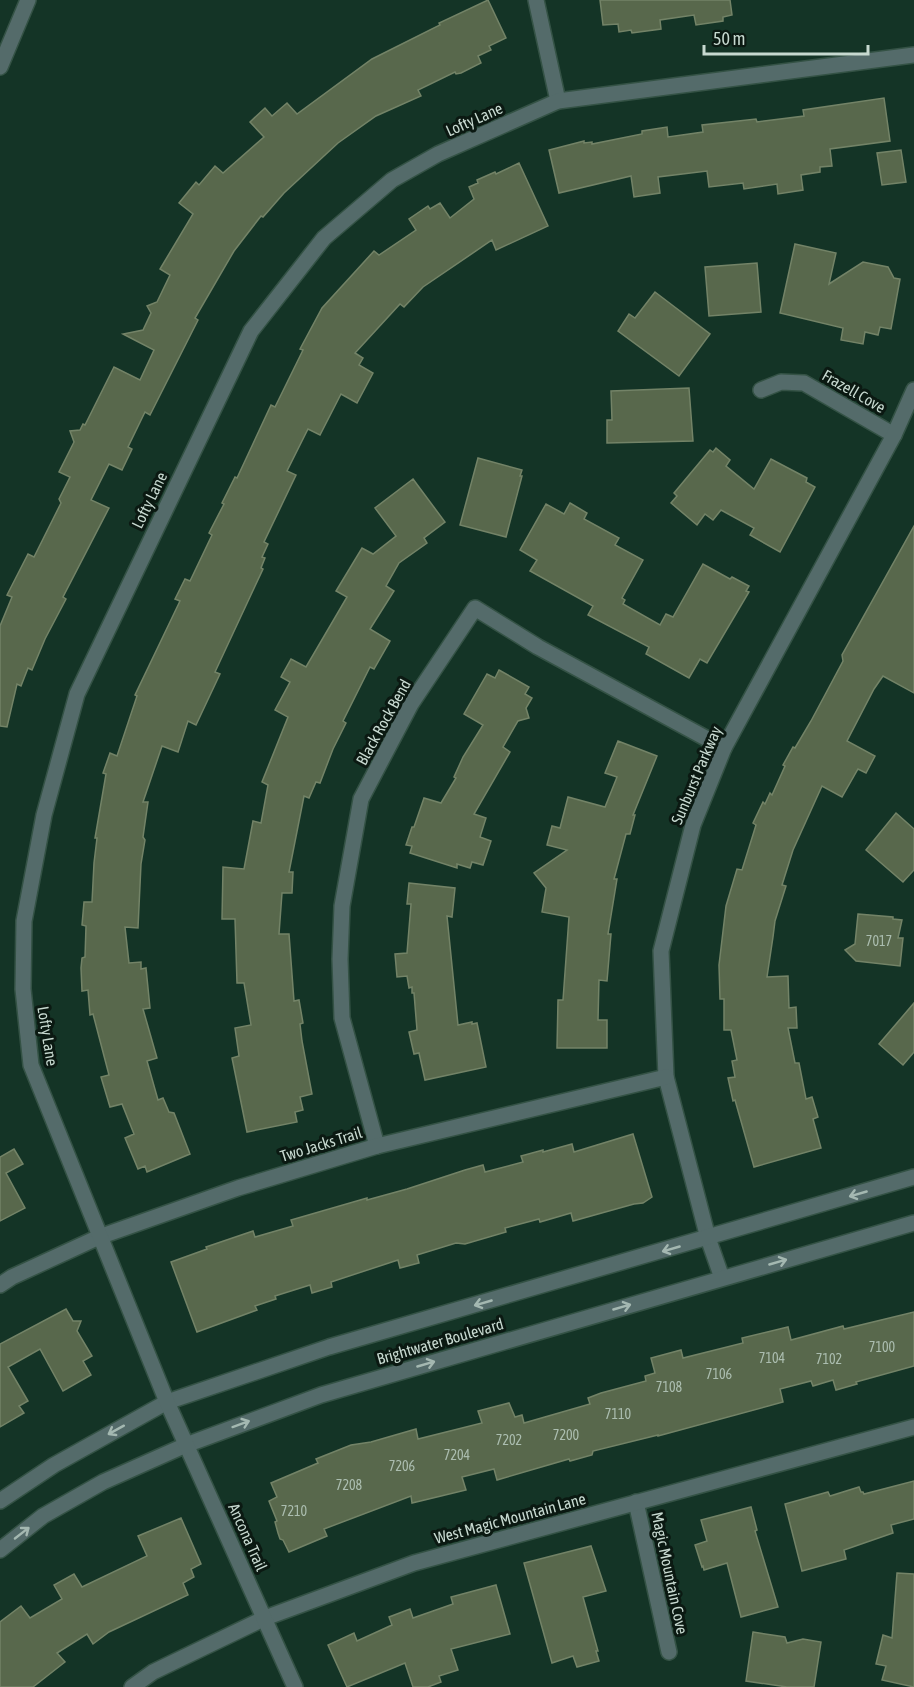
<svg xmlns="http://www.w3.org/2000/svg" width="914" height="1687" viewBox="0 0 914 1687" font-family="'Asap Condensed',sans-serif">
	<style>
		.building { fill: #58684c; stroke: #738367; stroke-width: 1.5 }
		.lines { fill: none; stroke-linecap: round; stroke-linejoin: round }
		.minor-casing { stroke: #345245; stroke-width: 18 }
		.minor { stroke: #546b6a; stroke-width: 15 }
		.oneway { stroke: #a4b8b1 }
		.labels { text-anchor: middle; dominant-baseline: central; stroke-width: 6; stroke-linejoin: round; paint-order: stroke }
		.number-label { font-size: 14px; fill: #abbdaf }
		.street-label { font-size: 16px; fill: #c7d9d0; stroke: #0b1912 }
	</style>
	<rect width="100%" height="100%" fill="#143426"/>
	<g class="building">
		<polygon points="488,0 506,38 489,46 491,50 478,56 481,63 461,73 456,74 455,72 418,90 421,96 376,116 338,143 284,193 263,217 261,216 234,251 195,318 198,320 150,415 145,412 128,447 132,449 122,470 109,464 91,500 109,508 63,597 66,599 45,639 32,670 28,668 21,686 17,684 7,727 0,726 0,626 12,597 7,595 28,554 34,557 61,503 59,499 70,477 59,472 74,442 70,431 80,430 83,424 85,425 114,367 140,380 154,350 123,334 143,330 151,313 147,306 157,302 170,275 160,269 193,214 179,203 196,182 199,185 215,166 223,173 264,137 250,122 265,108 272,116 287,103 297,114 372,59 440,25 439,23"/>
		<polygon points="600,0 730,0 732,15 723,17 723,21 696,25 694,15 660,20 661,29 632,33 631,30 619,32 618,24 603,25"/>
		<polygon points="884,98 890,141 830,149 832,166 820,167 820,172 801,175 803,190 778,194 777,184 744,189 743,183 709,187 707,171 658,177 660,193 634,197 631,176 559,193 549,150 584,141 584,143 592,142 592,144 642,134 642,131 667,127 668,137 703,132 702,125 756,119 757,122 804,116 803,110"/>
		<polygon points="901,150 906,182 882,185 877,153"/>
		<polygon points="519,163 548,226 496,250 492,240 423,287 404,307 400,304 355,353 363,358 359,365 373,373 357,403 341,394 320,435 308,429 287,471 296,475 264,542 268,544 262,557 265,558 261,568 263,569 215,672 220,674 196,725 188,721 178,752 162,746 143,802 148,802 143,837 145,840 141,864 138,928 125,927 129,963 141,962 141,969 146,968 150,1008 143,1009 157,1058 147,1061 158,1100 163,1098 169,1112 174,1113 190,1154 147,1172 145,1166 138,1169 125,1138 134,1134 122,1104 110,1107 101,1077 109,1075 93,1014 90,1015 88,990 82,991 81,968 82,958 85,957 86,926 82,925 84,902 92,902 94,863 97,838 95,838 106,774 103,773 110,753 117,756 137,696 135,695 180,601 175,599 185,579 190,581 212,535 209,533 224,504 222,503 235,477 237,478 271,405 275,407 303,350 300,349 322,308 374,251 379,255 416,230 409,219 428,206 430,209 440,203 450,218 474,199 469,187 478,183 477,180 495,172 496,174"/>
		<polygon points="795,244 836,253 829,284 863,262 888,267 894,278 900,279 891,329 880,327 878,335 865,332 863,344 841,340 843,328 780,313"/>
		<polygon points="757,263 761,312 709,316 705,267"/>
		<polygon points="655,292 710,334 679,376 618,331 629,314 635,318"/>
		<polygon points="689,388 693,441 607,443 607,420 612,420 611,391"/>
		<polygon points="716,448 730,460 726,466 754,489 771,459 807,478 806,482 815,487 780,552 750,535 754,528 721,510 713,520 705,514 697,525 671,503 677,496 674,493 710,450 713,452"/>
		<polygon points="478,458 522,470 520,476 522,476 506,537 460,525"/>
		<polygon points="413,479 445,522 424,538 427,543 399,563 386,586 394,591 370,629 390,641 374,669 370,667 343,721 346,723 333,749 320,783 316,782 309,798 304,796 289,872 293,872 292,893 282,893 279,934 289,934 294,1001 299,1000 303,1023 300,1024 302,1041 312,1094 300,1097 303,1110 295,1112 297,1122 247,1132 232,1058 239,1056 235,1028 251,1025 244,983 237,983 235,919 222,919 223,867 244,869 253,821 261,823 268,785 262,782 288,717 275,710 290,682 281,677 291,659 306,667 347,597 336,591 362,548 373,554 396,536 375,508"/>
		<polygon points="570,503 587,513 584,519 619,538 615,545 643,560 622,598 625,600 623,604 660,625 666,614 673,617 703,564 730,579 732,577 749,586 746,591 749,592 707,663 700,659 689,678 646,654 649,647 588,615 593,606 530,571 537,560 520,550 546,504 564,514"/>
		<polygon points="914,526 914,693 883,676 874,689 847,741 875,756 866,773 858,769 842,797 822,786 793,850 782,885 786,886 775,921 773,937 767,977 788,976 789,1008 796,1007 797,1028 788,1028 795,1063 799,1063 806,1099 812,1097 818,1117 813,1119 821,1148 754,1167 735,1100 733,1101 728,1078 735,1077 732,1061 737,1060 731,1030 724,1030 724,999 720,999 719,965 726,906 737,869 742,870 756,825 753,823 763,802 765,804 770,793 772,795 785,766 783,765 793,747 795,748 811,721 843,661 842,655"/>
		<polygon points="499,670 529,687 525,694 532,698 526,708 529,718 518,721 503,747 510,752 474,814 486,818 480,837 491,841 483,865 472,862 470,868 457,864 457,868 410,853 412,846 406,845 412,827 414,827 424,798 441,803 456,778 454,777 463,757 483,725 464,714 487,674 495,678"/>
		<polygon points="618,741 657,756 633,815 635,815 630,834 626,834 614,879 617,879 608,934 611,934 607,981 599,980 598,1020 607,1020 607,1048 557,1048 558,1000 563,1000 569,917 542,912 546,888 534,873 567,850 547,845 552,826 560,828 568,797 605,807 617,777 605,773"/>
		<polygon points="896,813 914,829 914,870 903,882 866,850"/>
		<polygon points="409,883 455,888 452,917 447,916 458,1025 472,1022 472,1024 477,1023 486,1067 425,1080 419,1053 414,1054 409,1032 417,1030 414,993 412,993 412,987 409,988 407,976 397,977 395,954 407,953 411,904 407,904"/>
		<polygon points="858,914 893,917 893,919 902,920 898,938 903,938 900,966 856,961 845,950 855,944"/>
		<polygon points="914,1003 914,1052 903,1065 879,1044"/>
		<polygon points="633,1134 652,1197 643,1203 634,1204 573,1221 571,1213 540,1222 539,1219 505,1228 506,1232 465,1244 456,1243 417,1255 419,1263 400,1268 398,1260 331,1282 332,1287 312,1293 310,1285 275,1296 276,1299 255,1306 257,1310 197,1332 171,1262 207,1249 206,1247 253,1231 255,1237 293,1226 291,1220 367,1198 367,1200 407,1189 465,1170 483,1165 485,1172 523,1162 521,1156 543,1150 543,1152 572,1144 574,1152"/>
		<polygon points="14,1149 23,1164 6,1173 25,1208 0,1221 0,1157"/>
		<polygon points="66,1309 73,1321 81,1321 77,1331 92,1356 83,1361 91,1375 63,1391 40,1349 8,1367 28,1401 19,1406 24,1413 0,1427 0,1344"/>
		<polygon points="914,1312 914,1366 856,1382 857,1384 836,1390 833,1380 813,1386 811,1381 780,1389 783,1402 658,1436 658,1435 593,1451 592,1455 570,1461 569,1459 497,1480 494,1469 462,1477 466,1490 412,1503 411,1496 324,1529 327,1536 289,1552 283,1540 280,1539 278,1533 275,1522 277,1521 269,1501 277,1497 271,1483 318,1463 316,1459 351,1445 371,1442 416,1429 418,1439 482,1423 478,1411 509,1403 515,1417 522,1415 524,1423 590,1404 588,1398 601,1393 646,1381 645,1376 655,1373 651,1358 681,1350 683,1358 743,1343 742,1338 788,1327 791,1340 843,1326 844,1329"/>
		<polygon points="914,1481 914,1519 891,1525 893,1533 844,1550 846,1559 802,1571 785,1504 828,1492 830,1496 859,1487 861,1492 863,1492 864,1494"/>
		<polygon points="751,1507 757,1530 755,1531 778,1607 741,1617 727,1563 704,1570 703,1566 702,1567 695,1545 707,1541 701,1520"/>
		<polygon points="181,1518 201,1564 191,1569 194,1577 183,1583 188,1595 109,1632 93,1644 87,1634 57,1653 65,1662 33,1687 0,1687 0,1622 21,1606 30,1618 62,1599 54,1585 74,1574 82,1587 147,1556 138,1536"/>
		<polygon points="591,1546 606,1591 583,1597 598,1651 596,1651 599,1661 577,1667 573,1656 552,1663 524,1563"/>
		<polygon points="897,1573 914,1574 914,1687 882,1680 886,1666 876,1664 883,1635 892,1638"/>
		<polygon points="496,1585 510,1634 451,1649 458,1670 439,1676 441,1682 428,1687 413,1687 405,1663 347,1687 328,1645 354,1633 357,1641 392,1625 389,1617 410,1609 413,1618 453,1604 451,1597"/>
		<polygon points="753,1632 785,1637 787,1643 803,1639 821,1642 814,1687 787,1687 746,1681"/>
	</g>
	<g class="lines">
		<g class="minor-casing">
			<g id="minor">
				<polyline points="536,0 558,101"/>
				<polyline points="0,67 28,0"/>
				<polyline points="761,390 781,382 804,383 894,435"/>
				<polyline points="377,1146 342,1018 340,959 342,906 361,799 411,704 475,608 538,647 724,748"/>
				<polyline points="722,1278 708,1238 666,1077 661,951 693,825 724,748 894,435 914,390"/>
				<polyline points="0,1285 12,1277 99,1237 238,1188 377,1146 666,1077"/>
				<polyline points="0,1501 54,1465 167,1402 329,1347 914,1177"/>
				<polyline points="636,1502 669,1652"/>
				<polyline points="0,1550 43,1516 103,1482 186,1445 321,1395 914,1223"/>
				<polyline points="132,1687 153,1672 265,1618 414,1563 914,1427"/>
				<polyline points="295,1687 167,1402 31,1065 23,989 24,921 44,815 77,694 251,331 324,238 392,180 438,154 558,101 914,55"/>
			</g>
		</g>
		<use href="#minor" class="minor"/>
	</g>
	<defs><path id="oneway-shaft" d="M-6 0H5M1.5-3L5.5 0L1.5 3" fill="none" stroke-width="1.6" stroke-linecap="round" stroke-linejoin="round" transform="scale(1.5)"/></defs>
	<g class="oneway">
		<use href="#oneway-shaft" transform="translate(858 1194) rotate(164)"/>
		<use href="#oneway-shaft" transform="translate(671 1249) rotate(164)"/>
		<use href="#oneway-shaft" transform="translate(778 1262) rotate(-16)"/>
		<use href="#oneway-shaft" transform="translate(483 1303) rotate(164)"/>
		<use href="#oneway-shaft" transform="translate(622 1307) rotate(-16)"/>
		<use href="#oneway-shaft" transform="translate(426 1364) rotate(-16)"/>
		<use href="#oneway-shaft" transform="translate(241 1424) rotate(-20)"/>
		<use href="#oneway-shaft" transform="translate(116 1430) rotate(151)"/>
		<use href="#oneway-shaft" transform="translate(22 1533) rotate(-38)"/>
	</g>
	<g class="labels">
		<g class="number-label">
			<text x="879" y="941">7017</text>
			<text x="882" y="1347">7100</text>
			<text x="772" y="1358">7104</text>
			<text x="829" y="1359">7102</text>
			<text x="719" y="1374">7106</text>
			<text x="669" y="1387">7108</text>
			<text x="618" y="1414">7110</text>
			<text x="566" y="1435">7200</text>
			<text x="509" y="1440">7202</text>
			<text x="457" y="1455">7204</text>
			<text x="402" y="1466">7206</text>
			<text x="349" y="1485">7208</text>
			<text x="294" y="1511">7210</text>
		</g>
		<g class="street-label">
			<text transform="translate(474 119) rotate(-24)">Lofty Lane</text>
			<text transform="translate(854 391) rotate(30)">Frazell Cove</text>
			<text transform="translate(149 500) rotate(-64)">Lofty Lane</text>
			<text transform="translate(383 722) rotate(-61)">Black Rock Bend</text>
			<text transform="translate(696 775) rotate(-67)">Sunburst Parkway</text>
			<text transform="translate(48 1036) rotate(81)">Lofty Lane</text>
			<text transform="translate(321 1144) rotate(-17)">Two Jacks Trail</text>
			<text transform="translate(440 1341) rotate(-16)">Brightwater Boulevard</text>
			<text transform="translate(510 1518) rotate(-15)">West Magic Mountain Lane</text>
			<text transform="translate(248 1537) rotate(66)">Ancona Trail</text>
			<text transform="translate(670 1573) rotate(78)">Magic Mountain Cove</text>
		</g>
	</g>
	<path d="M704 45v9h164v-9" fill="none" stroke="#c7d9d0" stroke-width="3"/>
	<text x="713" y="45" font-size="18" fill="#c7d9d0" stroke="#0b1912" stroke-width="4.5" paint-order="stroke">50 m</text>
</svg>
